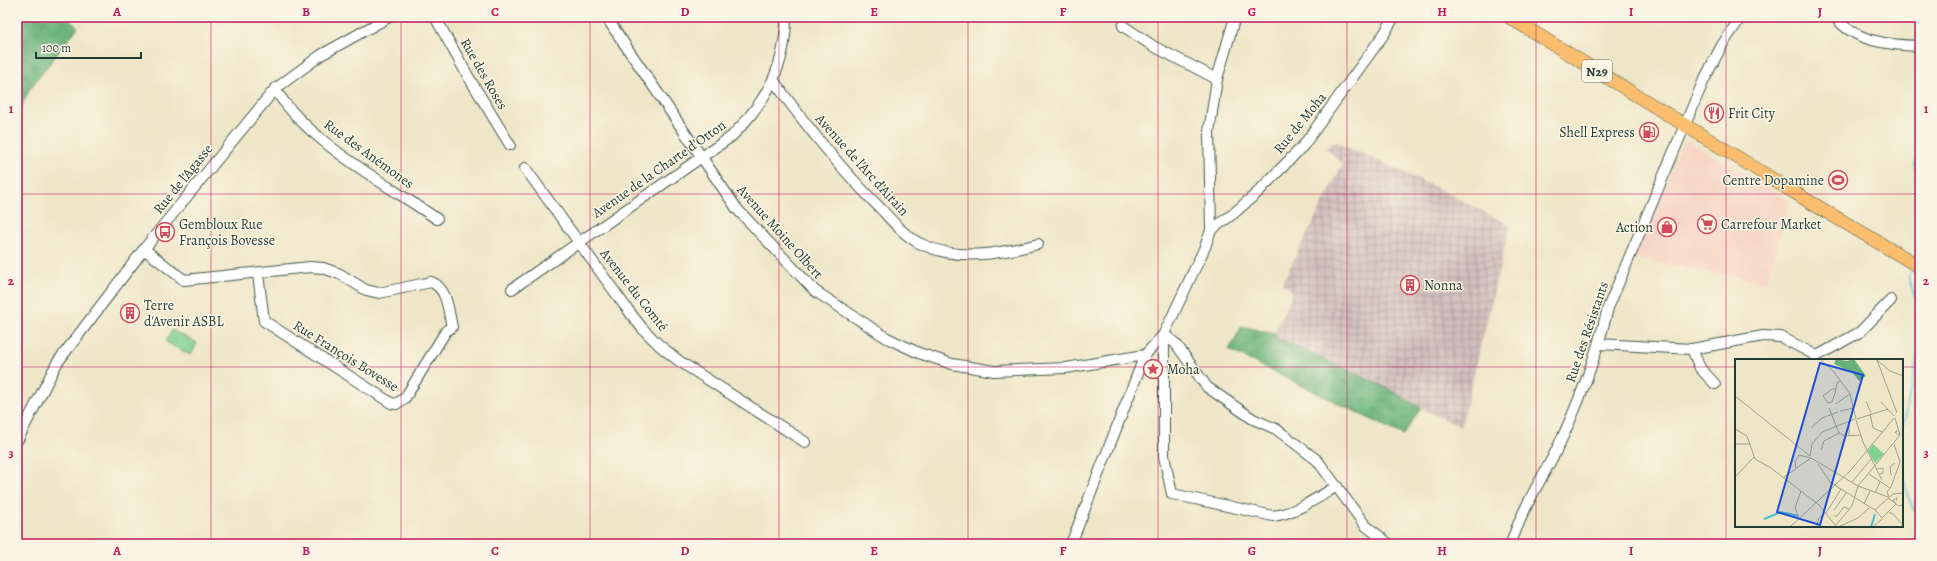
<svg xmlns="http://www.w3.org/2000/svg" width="1937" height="561" viewBox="0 0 1937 561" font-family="Alegreya,serif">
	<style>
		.built { fill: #f6d2c3 }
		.industrial { fill: url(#industrial-grid) }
		.forest { fill: url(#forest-crowns); stroke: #447857 }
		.pitch { fill: #80d090; stroke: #508662 }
		.water { fill: #4fb9cb; stroke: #377b80 }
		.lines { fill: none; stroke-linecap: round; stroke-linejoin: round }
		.stream { stroke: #4fb9cb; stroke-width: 2 }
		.minor-casing { stroke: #3e564a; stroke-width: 12 }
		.major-casing { stroke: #3e564a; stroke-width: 14 }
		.minor { stroke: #fff; stroke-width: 10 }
		.major { stroke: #fabe6e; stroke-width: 13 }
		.grid { fill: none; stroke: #c2185b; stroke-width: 1; stroke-opacity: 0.55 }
		.labels { text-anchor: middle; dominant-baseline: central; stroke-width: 3; stroke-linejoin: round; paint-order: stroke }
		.shield { fill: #fcf5e5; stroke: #617469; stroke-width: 1 }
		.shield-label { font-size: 13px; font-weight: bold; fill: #1f3d34 }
		.street-label { font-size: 14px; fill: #1f3d34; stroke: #fcf5e5 }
		.poi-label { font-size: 14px; fill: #1f3d34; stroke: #fcf5e5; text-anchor: start }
		.inset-river { fill: none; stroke: #4fb9cb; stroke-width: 2 }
		.inset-road { fill: none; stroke: #9ca28d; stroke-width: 1 }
		.view { fill: #1d4ed8; fill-opacity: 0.15; stroke: #1d4ed8; stroke-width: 2 }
		.inset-edge { fill: none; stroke: #1f3d34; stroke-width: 2 }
		.neatline { fill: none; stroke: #c2185b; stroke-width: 1.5 }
		.grid-label { font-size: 13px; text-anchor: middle; font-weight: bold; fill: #c2185b }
	</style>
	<defs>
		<pattern id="industrial-grid" width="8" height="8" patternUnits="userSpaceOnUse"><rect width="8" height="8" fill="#d1bfbd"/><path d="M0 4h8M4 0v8" fill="none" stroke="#a99c9a"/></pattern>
		<pattern id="forest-crowns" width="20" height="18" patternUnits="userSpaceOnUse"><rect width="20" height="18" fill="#68b27a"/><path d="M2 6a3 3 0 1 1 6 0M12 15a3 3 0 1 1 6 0" fill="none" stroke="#559265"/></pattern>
	</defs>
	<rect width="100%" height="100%" fill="#fcf5e5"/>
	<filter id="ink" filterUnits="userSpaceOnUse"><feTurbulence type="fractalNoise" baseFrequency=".025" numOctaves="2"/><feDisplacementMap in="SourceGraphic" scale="8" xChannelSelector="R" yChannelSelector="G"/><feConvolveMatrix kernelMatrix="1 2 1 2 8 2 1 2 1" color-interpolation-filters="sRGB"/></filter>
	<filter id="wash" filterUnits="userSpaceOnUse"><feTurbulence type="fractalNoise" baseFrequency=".012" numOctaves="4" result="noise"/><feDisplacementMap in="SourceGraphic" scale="16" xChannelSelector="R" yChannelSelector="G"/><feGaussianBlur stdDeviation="0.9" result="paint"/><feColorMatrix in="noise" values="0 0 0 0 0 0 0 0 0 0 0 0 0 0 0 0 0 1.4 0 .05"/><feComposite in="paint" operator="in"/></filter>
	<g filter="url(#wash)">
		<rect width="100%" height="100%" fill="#efe6c8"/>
		<polygon class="built" points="1688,141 1790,201 1766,282 1634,258 1682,143"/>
		<polygon class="industrial" points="1334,141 1433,186 1510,225 1461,427 1421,408 1383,386 1278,339 1274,334 1293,292 1282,283 1343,164 1326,148"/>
		<g class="forest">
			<polygon points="17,17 65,17 78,27 29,90 17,118"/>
			<polygon points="1242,326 1274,334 1278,339 1383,386 1421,408 1403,435 1229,350"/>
		</g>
		<polygon class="pitch" points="172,330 197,343 191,355 166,342"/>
		<g class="water">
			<polygon points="1916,114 1920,114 1920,143 1918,140"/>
			<polygon points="1920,154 1920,182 1916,179 1915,163"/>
		</g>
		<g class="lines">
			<g class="stream">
				<polyline points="1919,258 1920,254"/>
				<polyline points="1910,271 1908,276 1920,314"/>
				<polyline points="1902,427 1917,361 1920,327"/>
				<path d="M 1902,443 C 1903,468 1903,499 1920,519"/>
			</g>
		</g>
	</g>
	<g filter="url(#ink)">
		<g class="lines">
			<g class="minor-casing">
				<g id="minor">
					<polyline points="435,17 468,76 510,145"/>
					<polyline points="606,17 737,209 815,291 887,338 919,353 952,364 994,371 1066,368 1145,355 1164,334"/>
					<path d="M 1235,17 L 1217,79 L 1209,132 L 1211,230 L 1205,247 L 1164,334 L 1164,456 L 1172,494 L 1273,516 C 1296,513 1317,498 1337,486"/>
					<path d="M 1835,17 C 1855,42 1890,45 1920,46"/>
					<polyline points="1123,26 1153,46 1217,79"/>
					<path d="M 774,81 C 806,126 842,170 881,209 C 892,221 904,235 919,243 C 957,262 999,254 1038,244"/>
					<path d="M 275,89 C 308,142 385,183 437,219"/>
					<polyline points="525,168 625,306 642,328 659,345 679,361 805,442"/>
					<polyline points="1211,230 1233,214 1257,193 1303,146 1384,34 1394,17"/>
					<path d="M 144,249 L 184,280 L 310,267 L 323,268 L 340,274 L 366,290 L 379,293 L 431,282 C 448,288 448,311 452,327 L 446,331 L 405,398 L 396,404 L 391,403 L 264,321 L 258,274"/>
					<path d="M 512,289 L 732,136 C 766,101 786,67 786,17"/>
					<polyline points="1164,334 1176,344 1207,387 1253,419 1276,429 1317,460 1365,525 1389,544"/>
					<polyline points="1599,344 1692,349 1763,336 1781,337 1817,356 1860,332 1891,300"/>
					<polyline points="1692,349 1700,368 1715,384"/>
					<polyline points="17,441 57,363 144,249 275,89 321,55 389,17"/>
					<polyline points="1071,544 1145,355"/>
					<path d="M 1511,544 C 1521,511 1540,482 1556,451 C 1578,406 1596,357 1608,308 L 1703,82 L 1722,45 L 1741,17"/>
				</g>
			</g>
			<g class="major-casing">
				<polyline id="major" points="1509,17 1810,202 1920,267"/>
			</g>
			<use href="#minor" class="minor"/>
			<use href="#major" class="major"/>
		</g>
	</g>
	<path class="grid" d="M 211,17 L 211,544M 401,17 L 401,544M 590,17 L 590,544M 779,17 L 779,544M 968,17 L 968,544M 1158,17 L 1158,544M 1347,17 L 1347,544M 1536,17 L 1536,544M 1726,17 L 1726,544M 17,194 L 1920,194M 17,367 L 1736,367M 1902,367 L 1920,367"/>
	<defs>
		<g id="restaurant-ring" transform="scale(1)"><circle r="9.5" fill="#fcf5e5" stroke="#d1495b" stroke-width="1.5"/><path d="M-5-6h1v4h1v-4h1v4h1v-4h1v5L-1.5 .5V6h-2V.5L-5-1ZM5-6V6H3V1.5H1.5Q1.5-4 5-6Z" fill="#d1495b"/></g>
		<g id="fuel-ring" transform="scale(1)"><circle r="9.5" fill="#fcf5e5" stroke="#d1495b" stroke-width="1.5"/><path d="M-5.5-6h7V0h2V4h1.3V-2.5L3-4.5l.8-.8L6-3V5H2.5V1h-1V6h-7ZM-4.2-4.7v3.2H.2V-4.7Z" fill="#d1495b"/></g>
		<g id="stadium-ring" transform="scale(1)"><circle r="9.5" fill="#fcf5e5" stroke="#d1495b" stroke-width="1.5"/><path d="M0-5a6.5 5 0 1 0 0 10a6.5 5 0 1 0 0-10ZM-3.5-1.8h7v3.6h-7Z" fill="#d1495b"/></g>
		<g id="supermarket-ring" transform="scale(1)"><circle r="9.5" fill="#fcf5e5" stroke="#d1495b" stroke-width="1.5"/><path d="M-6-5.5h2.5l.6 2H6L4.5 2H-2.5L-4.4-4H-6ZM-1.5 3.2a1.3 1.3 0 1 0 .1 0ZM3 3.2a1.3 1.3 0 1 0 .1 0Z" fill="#d1495b"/></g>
		<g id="shop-ring" transform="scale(1)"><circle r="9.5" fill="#fcf5e5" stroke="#d1495b" stroke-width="1.5"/><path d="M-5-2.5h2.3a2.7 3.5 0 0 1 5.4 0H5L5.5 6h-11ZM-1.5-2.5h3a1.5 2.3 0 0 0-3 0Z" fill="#d1495b"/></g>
		<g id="bus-ring" transform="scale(1)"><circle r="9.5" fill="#fcf5e5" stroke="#d1495b" stroke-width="1.5"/><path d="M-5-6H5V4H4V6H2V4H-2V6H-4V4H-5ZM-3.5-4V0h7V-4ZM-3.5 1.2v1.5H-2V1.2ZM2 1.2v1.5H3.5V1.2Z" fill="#d1495b"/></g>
		<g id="building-ring" transform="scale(1)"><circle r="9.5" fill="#fcf5e5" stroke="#d1495b" stroke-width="1.5"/><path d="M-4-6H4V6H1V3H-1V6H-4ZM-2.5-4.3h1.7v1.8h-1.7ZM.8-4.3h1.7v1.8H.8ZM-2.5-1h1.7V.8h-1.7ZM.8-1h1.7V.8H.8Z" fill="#d1495b"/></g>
		<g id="sight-ring" transform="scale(1)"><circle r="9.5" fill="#fcf5e5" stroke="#d1495b" stroke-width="1.5"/><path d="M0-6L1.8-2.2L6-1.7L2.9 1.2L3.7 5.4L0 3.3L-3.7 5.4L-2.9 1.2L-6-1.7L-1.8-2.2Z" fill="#d1495b"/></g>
	</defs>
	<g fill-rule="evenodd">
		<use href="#restaurant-ring" x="1714" y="113"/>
		<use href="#fuel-ring" x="1649" y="132"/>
		<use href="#stadium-ring" x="1838" y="180"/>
		<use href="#supermarket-ring" x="1707" y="224"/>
		<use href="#shop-ring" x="1667" y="227"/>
		<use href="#bus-ring" x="165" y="232"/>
		<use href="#building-ring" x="1410" y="285"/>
		<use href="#building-ring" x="130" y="313"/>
		<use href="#sight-ring" x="1153" y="369"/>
	</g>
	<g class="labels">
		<rect class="shield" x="1582" y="60" width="30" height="22" rx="3"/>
		<g class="shield-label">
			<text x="1597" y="71">N29</text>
		</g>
		<g class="street-label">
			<text transform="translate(484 74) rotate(60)">Rue des Roses</text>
			<text transform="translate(1300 123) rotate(-51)">Rue de Moha</text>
			<text transform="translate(369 154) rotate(36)">Rue des Anémones</text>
			<text transform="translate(862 165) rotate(48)">Avenue de l'Arc d'Airain</text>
			<text transform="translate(659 169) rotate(-35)">Avenue de la Charte d'Otton</text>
			<text transform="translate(183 179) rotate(-51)">Rue de l'Agasse</text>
			<text transform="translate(780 232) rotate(48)">Avenue Moine Olbert</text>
			<text transform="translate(634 290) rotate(52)">Avenue du Comté</text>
			<text transform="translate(1587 332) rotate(-71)">Rue des Résistants</text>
			<text transform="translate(346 356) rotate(32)">Rue François Bovesse</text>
		</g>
		<g class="poi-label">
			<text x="1728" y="113">Frit City</text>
			<text x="1635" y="132" text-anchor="end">Shell Express</text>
			<text x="1824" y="180" text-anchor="end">Centre Dopamine</text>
			<text x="179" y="224">Gembloux Rue<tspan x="179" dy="16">François Bovesse</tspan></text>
			<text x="1721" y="224">Carrefour Market</text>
			<text x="1653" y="227" text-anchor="end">Action</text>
			<text x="1424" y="285">Nonna</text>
			<text x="144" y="305">Terre<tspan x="144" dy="16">d'Avenir ASBL</tspan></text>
			<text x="1167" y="369">Moha</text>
		</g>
	</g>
	<g transform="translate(1735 359)">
		<rect width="168" height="168" fill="#efe6c8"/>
		<path d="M 138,85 L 149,95 L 140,104 L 133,92 Z" fill="#80d090"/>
		<path d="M 101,0 L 112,2 L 119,0 L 131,17 L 124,22 L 118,14 L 99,5 Z" fill="#68b27a"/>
		<path class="inset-river" d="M 29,160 L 46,153 L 64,157M 136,168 L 140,155"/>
		<path class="inset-road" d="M 85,0 L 99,13 L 115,35 L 121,60M 141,0 L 155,12 L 168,17M 142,1 L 162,54M 101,30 L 97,30 L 88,37 L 93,44 L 97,43 L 100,34 L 102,24 L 105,22M 0,37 L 75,97M 131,42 L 136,54M 146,43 L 159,57M 101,45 L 115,35M 94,49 L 104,74 L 110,77 L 126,76M 105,52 L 119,49M 135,55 L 138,69 L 147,73M 122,60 L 153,50M 121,61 L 128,83 L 147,121M 76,69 L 87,59 L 103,53M 0,70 L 12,77 L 20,100 L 36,109 L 84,146 L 101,167M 164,71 L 160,73 L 164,76 L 165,73M 114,77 L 114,62M 0,85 L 15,85M 86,91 L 89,82 L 104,74M 75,97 L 77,85 L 87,73 L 120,60M 83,105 L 96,124 L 140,151 L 147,159M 61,109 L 60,103 L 64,96 L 76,99 L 123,127 L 153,138M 142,110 L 148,109 L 148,114 L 145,115M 134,115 L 155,129M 156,116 L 155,108 L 160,104M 0,118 L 19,98M 49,118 L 76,99M 117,123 L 137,99M 140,134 L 145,123M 154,138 L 152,133 L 156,128 L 165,103 L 159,85M 153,139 L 164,147 L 168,146M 129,145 L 135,132M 99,151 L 112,133M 140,151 L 158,135 L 168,134M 154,154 L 157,154 L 168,166M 63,156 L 60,149 L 66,132M 99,156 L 101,158 L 109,148 L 114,150M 147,159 L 161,145 L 158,141 L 162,139 L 161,142M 101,166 L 117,147 L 123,127 L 165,76 L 160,59M 55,168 L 115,112 L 159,59M 81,168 L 84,159 L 91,154 L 106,130M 103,168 L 123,159 L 134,149M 138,168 L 147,160"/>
		<path class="view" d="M 85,4 L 128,16 L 85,166 L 42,153 Z"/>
		<rect width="168" height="168" class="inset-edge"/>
	</g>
	<rect width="1937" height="561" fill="none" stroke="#fcf5e5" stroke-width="44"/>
	<path d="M36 52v6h105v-6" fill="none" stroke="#1f3d34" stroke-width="2"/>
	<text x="42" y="52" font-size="12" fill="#1f3d34" stroke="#fcf5e5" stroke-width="3" paint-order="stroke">100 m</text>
	<rect x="22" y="22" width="1893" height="517" class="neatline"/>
	<g class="grid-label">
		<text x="117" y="16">A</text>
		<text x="306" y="16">B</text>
		<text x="495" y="16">C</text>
		<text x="685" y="16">D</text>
		<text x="874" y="16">E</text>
		<text x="1063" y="16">F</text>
		<text x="1252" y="16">G</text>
		<text x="1442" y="16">H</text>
		<text x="1631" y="16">I</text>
		<text x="1820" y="16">J</text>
		<text x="11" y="113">1</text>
		<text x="1926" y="113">1</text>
		<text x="11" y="285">2</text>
		<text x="1926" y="285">2</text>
		<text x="11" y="457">3</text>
		<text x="1926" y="457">3</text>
		<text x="117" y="555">A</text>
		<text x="306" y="555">B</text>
		<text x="495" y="555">C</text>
		<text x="685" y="555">D</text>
		<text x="874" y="555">E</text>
		<text x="1063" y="555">F</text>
		<text x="1252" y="555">G</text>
		<text x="1442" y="555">H</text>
		<text x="1631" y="555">I</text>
		<text x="1820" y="555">J</text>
	</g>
</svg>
